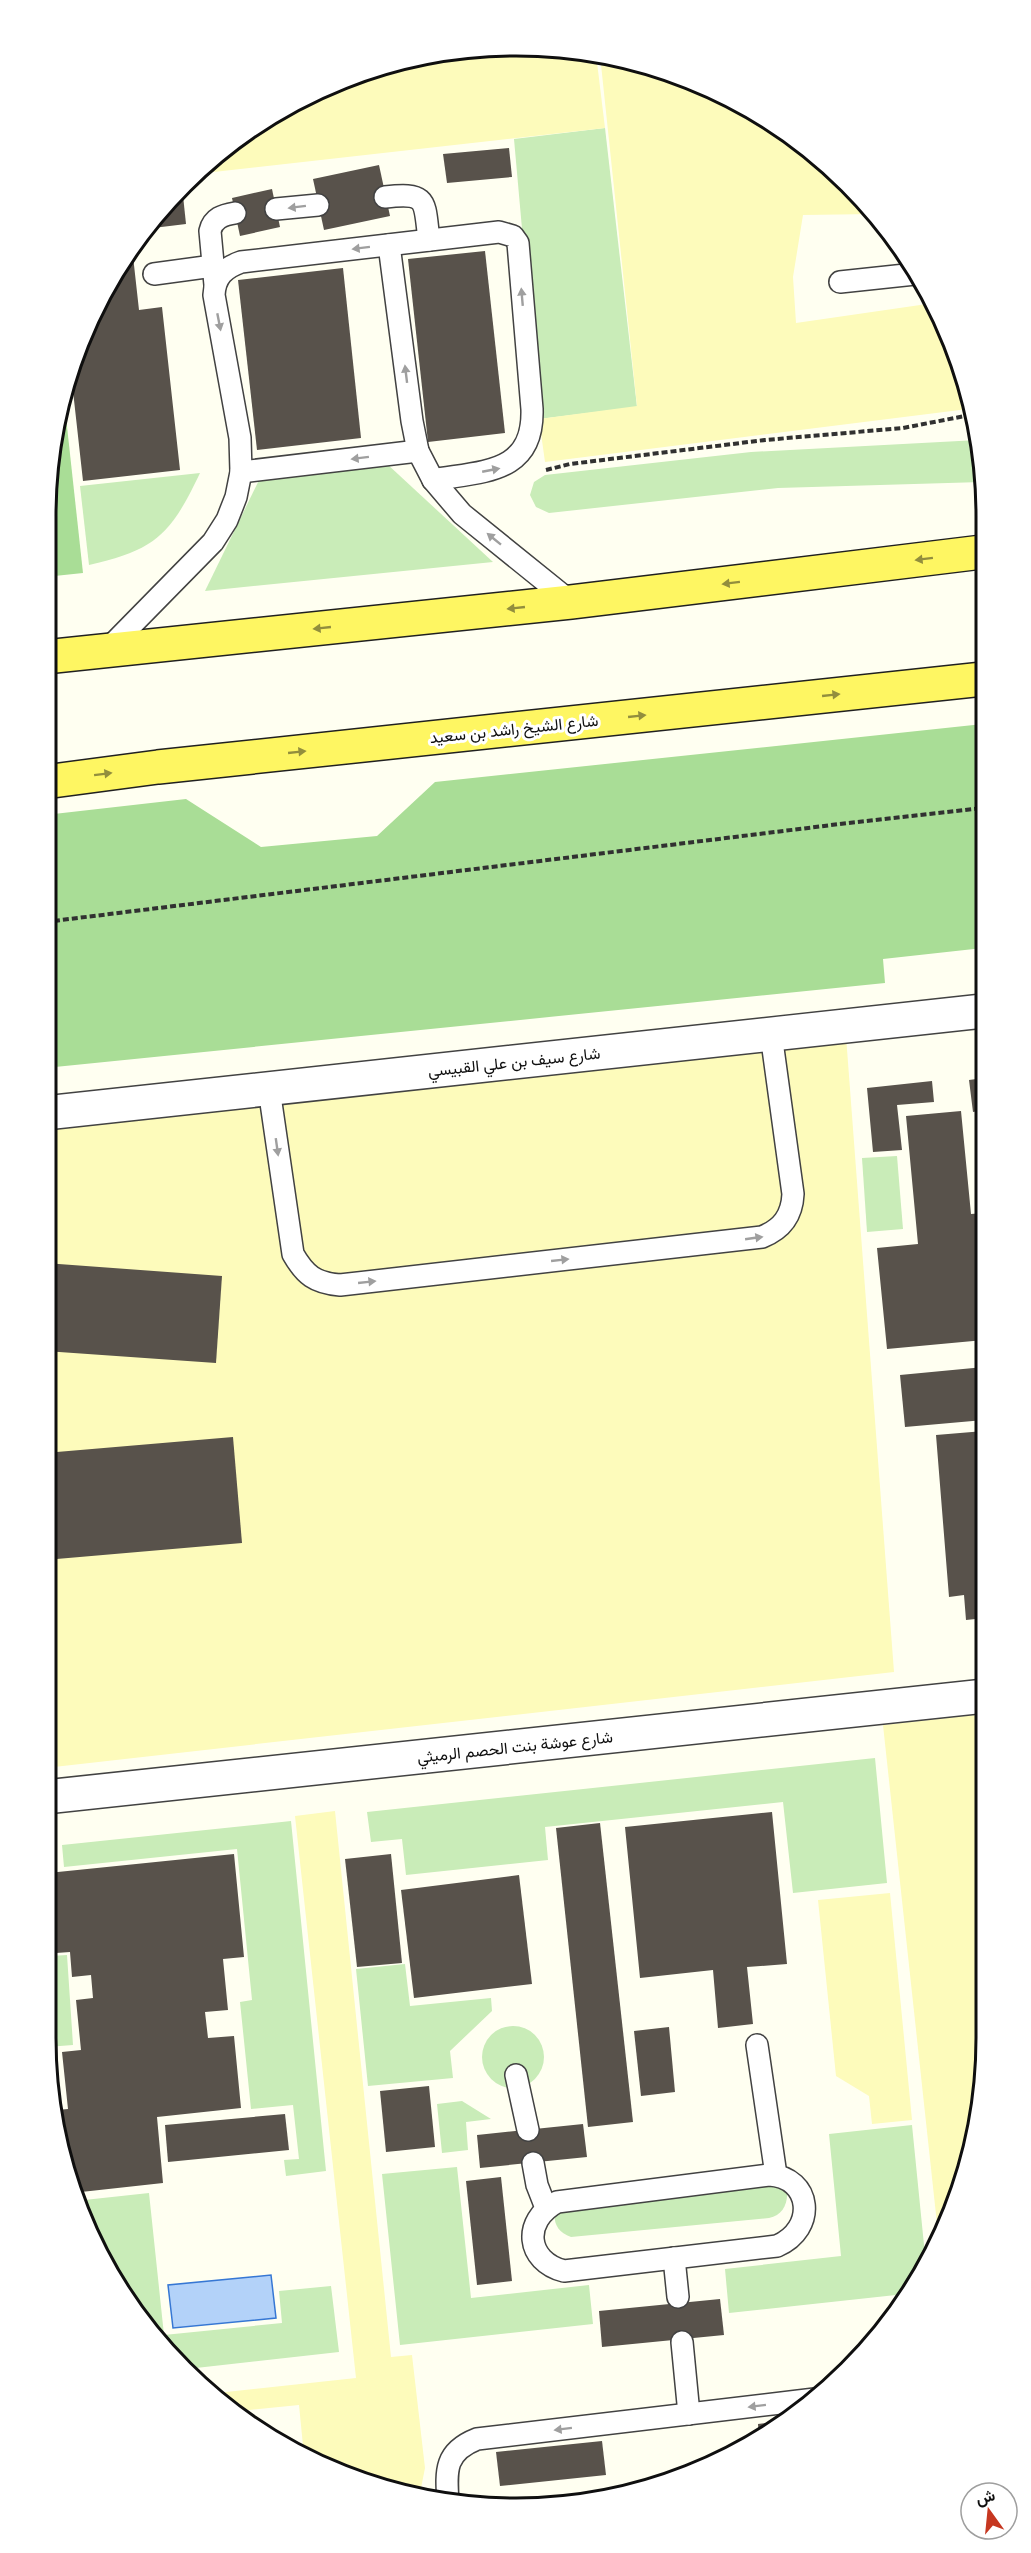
<svg xmlns="http://www.w3.org/2000/svg" width="1031" height="2553" viewBox="0 0 1031 2553" font-family="'Roboto Serif',Vazirmatn,serif">
	<style>
		.green { fill: #c9ecb8 }
		.forest { fill: #a9dd96 }
		.sand { fill: #fdfbbb }
		.water { fill: #b3d2f9; stroke: #3677d4; stroke-width: 1.5 }
		.building { fill: #58524b }
		.lines { fill: none; stroke-linecap: round; stroke-linejoin: round }
		.service-casing { stroke: #424242; stroke-width: 24 }
		.minor-casing { stroke: #424242; stroke-width: 36 }
		.primary-casing { stroke: #202020; stroke-width: 36 }
		.path { stroke: #313131; stroke-width: 4; stroke-dasharray: 6 3; stroke-linecap: butt }
		.service { stroke: #fff; stroke-width: 21 }
		.minor { stroke: #fff; stroke-width: 33 }
		.primary { stroke: #fef662; stroke-width: 33 }
		.oneway { fill: #9f9f9f }
		.oneway2 { fill: #928e3d }
		.labels { text-anchor: middle; dominant-baseline: central; stroke-width: 6; stroke-linejoin: round; paint-order: stroke }
		.street-label { font-size: 16px; fill: #0f0f0f; stroke: #fff }
		.rim { fill: none; stroke: #0f0f0f; stroke-width: 3 }
	</style>
	<rect width="100%" height="100%" fill="#fffff1"/>
	<g class="green">
		<polygon points="605,128 637,407 539,419 514,139"/>
		<polygon points="978,440 982,454 982,482 778,488 549,513 536,507 530,495 534,482 545,475 751,452"/>
		<polygon points="386,463 493,562 205,591 261,476"/>
		<path d="M 200,473 C 171,534 156,550 89,565 L 80,486 Z"/>
		<polygon points="897,1156 903,1229 867,1232 862,1158"/>
		<polygon points="875,1758 887,1883 793,1893 783,1802 545,1827 548,1860 406,1875 402,1839 371,1842 367,1812"/>
		<polygon points="291,1821 326,2171 286,2176 284,2160 299,2159 293,2105 251,2109 240,2002 252,2000 237,1849 64,1867 62,1845"/>
		<polygon points="48,1926 50,1956 67,1955 73,2045 47,2047 45,1931"/>
		<polygon points="405,1964 410,2006 491,1998 492,2011 450,2051 453,2078 368,2086 356,1969"/>
		<circle cx="513" cy="2057" r="31"/>
		<polygon points="462,2101 491,2119 466,2122 468,2150 442,2153 437,2104"/>
		<polygon points="912,2125 925,2255 905,2294 729,2313 725,2269 841,2256 829,2134"/>
		<polygon points="457,2167 471,2298 589,2285 593,2324 400,2345 382,2174"/>
		<path d="M 765,2175 L 787,2191 C 788,2205 782,2215 769,2218 L 571,2237 C 557,2232 553,2223 555,2209 Z"/>
		<polygon points="149,2193 164,2335 282,2323 279,2291 331,2286 339,2352 187,2369 162,2347 108,2272 75,2201"/>
	</g>
	<g class="forest">
		<polygon points="64,399 83,573 45,577 45,516"/>
		<polygon points="983,724 983,948 883,959 885,983 45,1068 45,815 186,799 261,847 377,836 435,782"/>
	</g>
	<g class="sand">
		<polygon points="484,46 577,49 596,54 605,128 196,174 229,142 307,94 393,61"/>
		<polygon points="600,55 666,70 777,124 869,206 875,214 803,215 793,277 796,323 934,303 968,409 545,462 539,419 637,406"/>
		<polygon points="846,1036 894,1672 45,1768 45,1120"/>
		<polygon points="985,1714 986,2037 961,2188 938,2233 883,1725"/>
		<polygon points="335,1811 391,2357 412,2355 425,2468 421,2488 415,2495 365,2483 304,2456 299,2405 240,2411 217,2393 356,2378 295,1816"/>
		<polygon points="890,1893 912,2120 872,2124 869,2096 836,2076 818,1900"/>
	</g>
	<polygon class="water" points="271,2275 276,2318 173,2328 168,2285"/>
	<g class="building">
		<polygon points="509,148 512,177 447,183 443,154"/>
		<polygon points="379,165 390,216 324,230 313,179"/>
		<polygon points="182,186 186,224 145,229 162,206"/>
		<polygon points="272,189 280,227 240,236 232,198"/>
		<polygon points="132,247 139,310 162,307 180,470 83,481 70,364 108,281"/>
		<polygon points="485,251 505,433 428,442 408,259"/>
		<polygon points="343,268 361,438 257,450 238,280"/>
		<polygon points="984,1078 984,1110 973,1112 969,1080"/>
		<polygon points="932,1081 934,1102 897,1105 902,1150 873,1152 867,1088"/>
		<polygon points="961,1111 971,1214 984,1213 984,1340 887,1349 877,1248 918,1244 906,1116"/>
		<polygon points="45,1263 222,1276 216,1363 45,1351"/>
		<polygon points="984,1367 984,1420 905,1427 900,1375"/>
		<polygon points="984,1431 985,1618 966,1620 964,1595 949,1597 936,1435"/>
		<polygon points="233,1437 242,1543 45,1560 45,1453"/>
		<polygon points="772,1812 787,1964 747,1967 753,2024 718,2028 713,1970 640,1978 625,1827"/>
		<polygon points="600,1823 633,2122 588,2127 556,1828"/>
		<polygon points="234,1854 244,1957 223,1959 228,2010 205,2012 208,2038 234,2036 241,2108 157,2117 163,2183 72,2193 57,2110 68,2109 62,2052 81,2050 76,2000 93,1998 91,1975 72,1977 70,1952 56,1953 48,1873"/>
		<polygon points="391,1854 402,1963 357,1967 345,1859"/>
		<polygon points="519,1875 532,1984 414,1998 401,1890"/>
		<polygon points="669,2027 675,2092 641,2096 634,2031"/>
		<polygon points="429,2086 435,2147 386,2152 380,2091"/>
		<polygon points="285,2114 289,2150 168,2162 165,2125"/>
		<polygon points="583,2124 587,2157 480,2168 477,2135"/>
		<polygon points="501,2177 512,2281 477,2285 466,2181"/>
		<polygon points="720,2299 724,2335 602,2347 599,2311"/>
		<polygon points="784,2421 759,2439 758,2424"/>
		<polygon points="602,2441 606,2475 500,2486 496,2452"/>
	</g>
	<g class="lines">
		<g class="service-casing">
			<g id="service">
				<path d="M 385,197 C 429,192 424,201 429,240"/>
				<polyline points="276,209 318,205"/>
				<polyline points="389,245 412,421 418,451 433,480 462,514 571,602"/>
				<polyline points="154,274 213,266"/>
				<polyline points="840,282 915,274"/>
				<path d="M 215,285 L 210,231 C 213,218 223,215 235,213"/>
				<polyline points="241,472 418,451"/>
				<path d="M 106,651 L 213,542 L 227,520 L 236,497 L 241,472 L 240,438 L 214,295 C 215,277 224,268 241,262 L 499,232 L 513,236 L 518,243 L 532,409 C 534,474 483,471 433,480"/>
				<path d="M 269,1089 L 293,1254 C 305,1275 315,1283 340,1285 L 762,1237 C 782,1229 792,1216 793,1194 L 771,1034"/>
				<polyline points="757,2045 776,2175"/>
				<polyline points="516,2075 528,2130"/>
				<polyline points="533,2163 537,2185 546,2208"/>
				<path d="M 769,2175 C 812,2177 817,2229 777,2246 L 564,2271 C 526,2261 522,2221 557,2202 Z"/>
				<polyline points="674,2258 678,2297"/>
				<polyline points="682,2342 689,2414"/>
				<path d="M 448,2503 C 446,2471 444,2452 477,2439 L 815,2399"/>
			</g>
		</g>
		<g class="minor-casing">
			<g id="minor">
				<polyline points="45,1113 983,1011"/>
				<polyline points="45,1797 985,1696"/>
			</g>
		</g>
		<g class="primary-casing">
			<g id="primary">
				<polyline points="45,657 571,602 982,552"/>
				<polyline points="45,782 158,767 983,679"/>
			</g>
		</g>
		<g class="path">
			<polyline points="546,470 570,464 765,440 903,428 970,415"/>
			<polyline points="45,922 848,823 983,808"/>
		</g>
		<use href="#service" class="service"/>
		<use href="#minor" class="minor"/>
		<use href="#primary" class="primary"/>
	</g>
	<defs><path id="oneway-solid" d="M-6-.8H1V-3.2L6.5 0L1 3.2V.8H-6Z" transform="scale(1.5)"/></defs>
	<g class="oneway">
		<use href="#oneway-solid" transform="translate(297 207) rotate(173)"/>
		<use href="#oneway-solid" transform="translate(361 248) rotate(173)"/>
		<use href="#oneway-solid" transform="translate(522 297) rotate(-95)"/>
		<use href="#oneway-solid" transform="translate(219 322) rotate(79)"/>
		<use href="#oneway-solid" transform="translate(406 374) rotate(-97)"/>
		<use href="#oneway-solid" transform="translate(360 458) rotate(173)"/>
		<use href="#oneway-solid" transform="translate(491 470) rotate(-11)"/>
		<use href="#oneway-solid" transform="translate(494 539) rotate(-141)"/>
		<use href="#oneway-solid" transform="translate(277 1147) rotate(82)"/>
		<use href="#oneway-solid" transform="translate(754 1238) rotate(-8)"/>
		<use href="#oneway-solid" transform="translate(560 1260) rotate(-6)"/>
		<use href="#oneway-solid" transform="translate(367 1282) rotate(-6)"/>
		<use href="#oneway-solid" transform="translate(757 2406) rotate(173)"/>
		<use href="#oneway-solid" transform="translate(563 2429) rotate(173)"/>
	</g>
	<g class="oneway2">
		<use href="#oneway-solid" transform="translate(924 559) rotate(173)"/>
		<use href="#oneway-solid" transform="translate(731 583) rotate(173)"/>
		<use href="#oneway-solid" transform="translate(516 608) rotate(174)"/>
		<use href="#oneway-solid" transform="translate(322 628) rotate(174)"/>
		<use href="#oneway-solid" transform="translate(831 695) rotate(-6)"/>
		<use href="#oneway-solid" transform="translate(637 716) rotate(-6)"/>
		<use href="#oneway-solid" transform="translate(297 752) rotate(-6)"/>
		<use href="#oneway-solid" transform="translate(103 774) rotate(-7)"/>
	</g>
	<g class="labels">
		<g class="street-label">
			<text transform="translate(514 729) rotate(-6)">شارع الشيخ راشد بن سعيد</text>
			<text transform="translate(514 1062) rotate(-6)">شارع سيف بن علي القبيسي</text>
			<text transform="translate(515 1747) rotate(-6)">شارع عوشة بنت الحصم الرميثي</text>
		</g>
	</g>
	<path d="M0 0H1031V2553H0ZM516 56H516A460 460 0 0 1 976 516V2038A460 460 0 0 1 516 2498H516A460 460 0 0 1 56 2038V516A460 460 0 0 1 516 56Z" fill="#fff" fill-rule="evenodd"/>
	<path class="rim" d="M516 56H516A460 460 0 0 1 976 516V2038A460 460 0 0 1 516 2498H516A460 460 0 0 1 56 2038V516A460 460 0 0 1 516 56Z"/>
	<g transform="translate(989 2511) rotate(345)"><circle r="28" fill="#ffffff" stroke="#9f9f9f" stroke-width="1.5"/>
	<path d="M0-4.5L10 22L0 15L-10 22Z" fill="#c63720"/>
	<text y="-9" font-size="16" font-weight="bold" text-anchor="middle" fill="#0f0f0f">ش</text>
	</g>
</svg>
